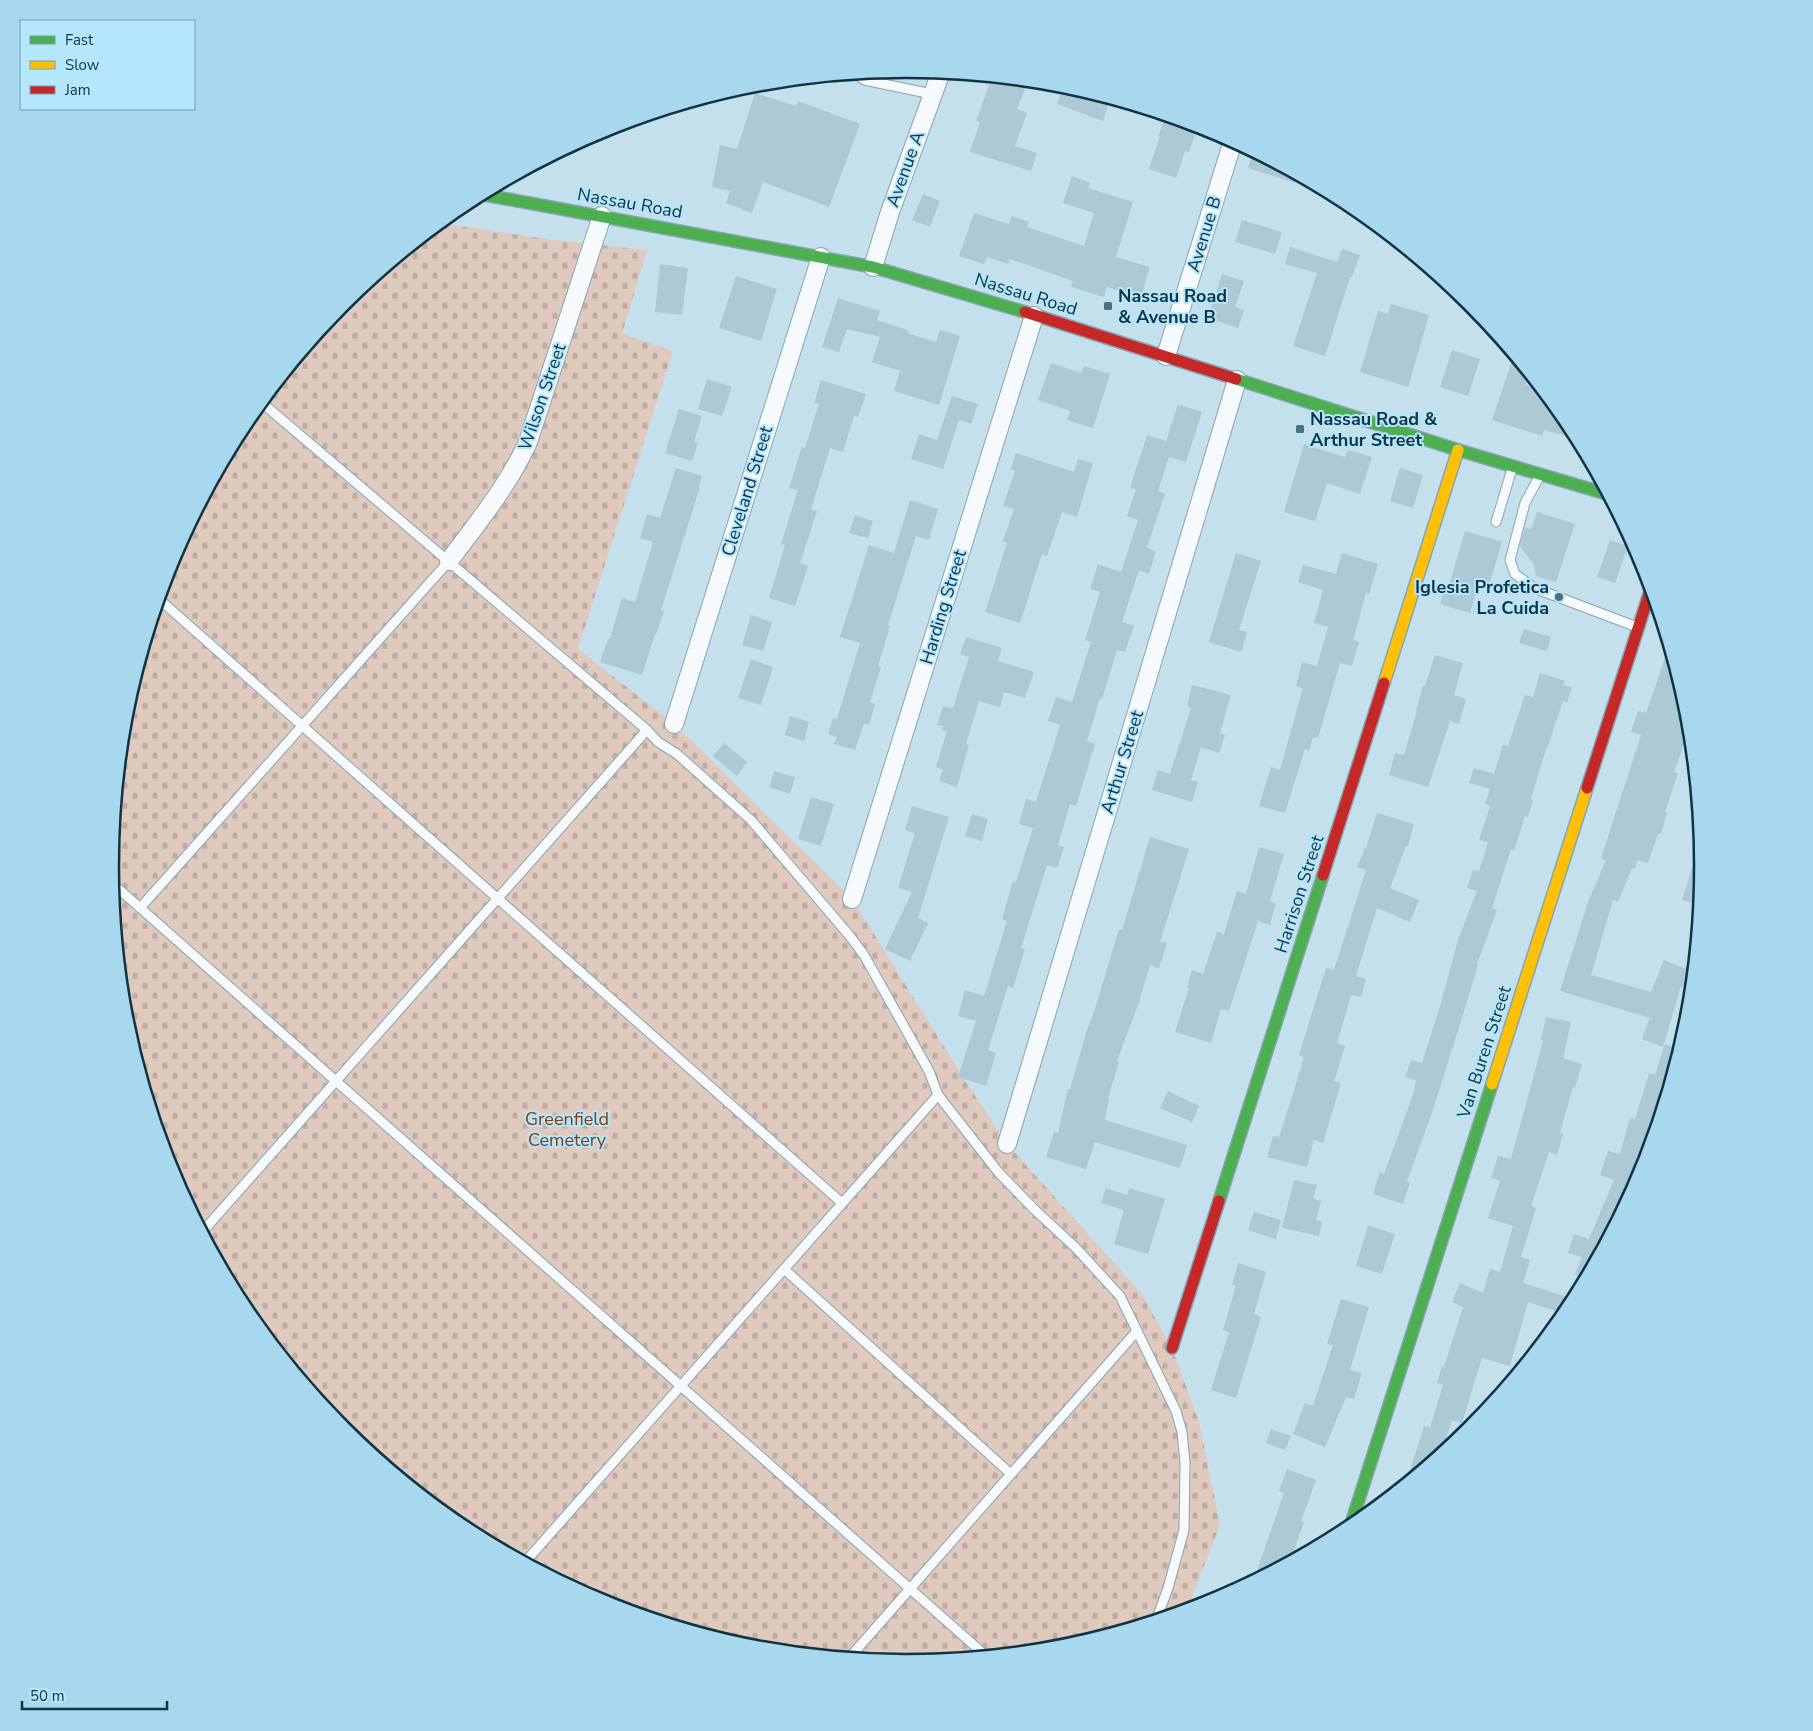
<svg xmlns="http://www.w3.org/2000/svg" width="1813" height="1731" viewBox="0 0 1813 1731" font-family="'Nunito Sans',sans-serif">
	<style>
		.cemetery { fill: url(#cemetery-stones) }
		.building { fill: #acc9d5 }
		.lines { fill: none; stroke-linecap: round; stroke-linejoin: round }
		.lane-casing { stroke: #87a5b1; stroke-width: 11 }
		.street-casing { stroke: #87a5b1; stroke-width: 20 }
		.fast-casing { stroke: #87a5b1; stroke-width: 14 }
		.slow-casing { stroke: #87a5b1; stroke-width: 14 }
		.jam-casing { stroke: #87a5b1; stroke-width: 14 }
		.lane { stroke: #f6fafc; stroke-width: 9 }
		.street { stroke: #f6fafc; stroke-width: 18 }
		.fast { stroke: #4caf50; stroke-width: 11 }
		.slow { stroke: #ffc107; stroke-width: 11 }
		.jam { stroke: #c62828; stroke-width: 11 }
		.poi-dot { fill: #4e717f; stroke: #b4e6fc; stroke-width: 2 }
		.labels { text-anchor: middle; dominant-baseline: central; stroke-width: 4; stroke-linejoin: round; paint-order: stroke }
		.street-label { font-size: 18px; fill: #0f3544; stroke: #b4e6fc }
		.poi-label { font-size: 18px; font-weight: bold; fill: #0f3544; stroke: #b4e6fc; text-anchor: start }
		.park-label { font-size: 18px; fill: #833b10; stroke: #b4e6fc }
		.rim { fill: none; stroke: #0f3544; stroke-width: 2.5 }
	</style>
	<defs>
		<pattern id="cemetery-stones" width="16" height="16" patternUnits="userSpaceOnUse" patternTransform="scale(1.25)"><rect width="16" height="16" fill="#e0c9bd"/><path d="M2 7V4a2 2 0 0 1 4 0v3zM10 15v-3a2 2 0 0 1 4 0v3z" fill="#bfada4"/></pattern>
	</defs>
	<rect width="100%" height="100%" fill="#c4e0ec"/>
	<polygon class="cemetery" points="439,223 553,240 647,250 622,334 673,351 578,649 674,724 852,899 966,1082 1007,1144 1141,1293 1172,1348 1199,1422 1220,1525 1187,1609 1062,1647 907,1662 751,1647 601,1601 464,1528 343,1429 244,1308 170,1170 125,1021 110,865 125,710 171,560 244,423 343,302"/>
	<g class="building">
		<polygon points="992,77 1028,81 1017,109 1027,113 1015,146 1037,153 1031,171 970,152 980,122 976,121"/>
		<polygon points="1063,89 1084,96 1085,94 1109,103 1103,121 1057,104"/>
		<polygon points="755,93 796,106 798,101 860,124 829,207 763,182 752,213 726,203 730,191 712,187 720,145 737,149"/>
		<polygon points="1165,118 1197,129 1189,152 1185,151 1176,178 1149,169 1160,136 1158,136"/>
		<polygon points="1253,152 1298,176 1295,183 1248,168"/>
		<polygon points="1072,176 1090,183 1088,188 1133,202 1116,257 1150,267 1141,297 1107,287 1104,297 1071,287 1073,281 1010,259 1008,264 987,257 984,264 959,256 974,213 1009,224 1012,216 1029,222 1027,227 1084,246 1094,213 1063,203"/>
		<polygon points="923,194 940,201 930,227 912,220"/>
		<polygon points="1242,220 1282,232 1275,254 1235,242"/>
		<polygon points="1290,247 1337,262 1342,249 1360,255 1352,277 1350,277 1325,356 1293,346 1317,273 1285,264"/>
		<polygon points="660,264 688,268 682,315 655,312"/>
		<polygon points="1222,274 1244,281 1235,307 1244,310 1238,328 1208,318"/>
		<polygon points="736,276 777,289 761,341 719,328"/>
		<polygon points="838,298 880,311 877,320 908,330 907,333 936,342 940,330 960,336 939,405 894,391 900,371 872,362 880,337 847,329 839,352 822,347"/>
		<polygon points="1391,304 1429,315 1408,387 1360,372 1378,311 1388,314"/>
		<polygon points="1452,350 1480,359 1468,396 1440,387"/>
		<polygon points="1514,355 1530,375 1526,385 1541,389 1569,423 1578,439 1544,430 1542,436 1492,420"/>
		<polygon points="1051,363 1081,373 1084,366 1110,374 1093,428 1067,420 1070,411 1038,400"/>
		<polygon points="707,379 732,387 722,416 698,409"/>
		<polygon points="821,380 866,394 858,417 854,416 843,452 830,448 811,509 817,511 800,563 808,566 795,606 769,598 785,545 781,544 798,490 789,488 802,447 805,448 819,404 814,403"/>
		<polygon points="952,396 978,404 971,424 959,420 943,469 911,459 919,434 937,440"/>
		<polygon points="1178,404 1202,412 1186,462 1169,457 1158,491 1165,494 1147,548 1156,551 1149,574 1139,570 1122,622 1134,626 1125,652 1117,650 1102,699 1100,698 1087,741 1095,744 1076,806 1070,804 1058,845 1064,847 1057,868 1047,865 1021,948 1025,949 1013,988 1008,986 988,1050 996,1053 986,1086 958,1077 976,1021 958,1016 965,990 984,996 1007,921 1002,919 1013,881 1016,882 1033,828 1019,824 1026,799 1036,802 1060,725 1048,721 1056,697 1072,702 1091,642 1085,640 1100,592 1090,589 1098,564 1121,572 1138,520 1127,516 1136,489 1130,488 1147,435 1166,441"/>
		<polygon points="679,409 702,416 694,442 698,443 692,461 665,453"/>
		<polygon points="1304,444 1345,457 1348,450 1372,457 1360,494 1327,483 1315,521 1284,512"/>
		<polygon points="1016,453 1074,472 1078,459 1093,463 1077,517 1062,512 1047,556 1042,554 1020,623 985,612 1007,543 1003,541 1014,509 1003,506 1015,471 1011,469"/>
		<polygon points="676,468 702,476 699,486 700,487 661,610 664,611 656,634 655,634 642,675 600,662 608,639 610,639 622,598 635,602 653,542 640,538 647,514 660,518"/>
		<polygon points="1400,468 1423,475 1413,508 1390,501"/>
		<polygon points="910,500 938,509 929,540 916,536 888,625 890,626 878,666 881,667 870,702 875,704 869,725 864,723 855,750 834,744 837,737 828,734 833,718 837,719 860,643 840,637 869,545 894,553"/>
		<polygon points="1537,512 1575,524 1556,582 1536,576 1534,565 1520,546 1525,527 1531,529"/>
		<polygon points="855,515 873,521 868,538 849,533"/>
		<polygon points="1465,531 1502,542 1490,582 1480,579 1470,613 1440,604 1446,584 1449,585"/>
		<polygon points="1610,540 1628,546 1615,583 1597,577"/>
		<polygon points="1236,553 1261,561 1239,630 1247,632 1241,652 1209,642"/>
		<polygon points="1342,553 1378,564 1369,594 1366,593 1353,640 1359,642 1352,666 1340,663 1318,738 1313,737 1309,751 1305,749 1285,813 1259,806 1271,767 1280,770 1303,688 1296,686 1302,662 1317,666 1328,627 1314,623 1323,590 1298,582 1303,565 1336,574"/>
		<polygon points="751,615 772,622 763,651 742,645"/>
		<polygon points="1524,629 1551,637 1547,651 1519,643"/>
		<polygon points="966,637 1002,648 998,661 1034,672 1025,698 1004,692 1000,707 979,701 966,744 969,745 957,787 939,781 943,770 936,767 947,731 942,730 943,726 937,725 943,706 953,708 969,657 960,654"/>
		<polygon points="1669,647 1688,710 1690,726 1674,772 1678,773 1665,812 1667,813 1661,834 1658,834 1648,863 1637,860 1635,869 1632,868 1618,902 1613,900 1591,975 1651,992 1664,960 1689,970 1683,987 1681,986 1663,1047 1642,1039 1650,1018 1560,991 1588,902 1606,860 1601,858 1641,735 1631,732 1638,711 1646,713"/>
		<polygon points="1435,655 1463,663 1454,695 1466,699 1459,724 1450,721 1428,787 1389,775 1395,753 1404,755 1417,711 1416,711 1423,686 1425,686"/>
		<polygon points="751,659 773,667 761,705 738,698"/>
		<polygon points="1540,673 1565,681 1563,685 1572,687 1567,703 1563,701 1547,749 1546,749 1531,799 1533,800 1528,817 1525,816 1514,851 1511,849 1492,908 1497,910 1477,964 1478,965 1467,1002 1432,1113 1407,1181 1410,1182 1403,1204 1373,1194 1380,1172 1384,1174 1414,1092 1416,1080 1405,1077 1411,1060 1422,1063 1441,1003 1458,940 1477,891 1467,888 1473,870 1479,871 1488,842 1479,840 1490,806 1485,804 1490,789 1469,783 1474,768 1494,774 1503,745 1508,746 1525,695 1533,697"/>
		<polygon points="1192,685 1231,695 1220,733 1225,735 1219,753 1201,747 1191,780 1198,782 1192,802 1152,790 1158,770 1170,774 1191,708 1187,706"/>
		<polygon points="790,716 809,722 804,741 785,735"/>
		<polygon points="724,743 747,762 737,776 713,756"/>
		<polygon points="774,771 795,777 790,794 769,787"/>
		<polygon points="811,797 834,804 821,846 798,839"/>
		<polygon points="912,806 949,817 918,918 928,923 910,961 885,949 912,892 898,888 915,833 905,830"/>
		<polygon points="1377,813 1414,824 1408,846 1406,846 1390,888 1419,900 1410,922 1377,908 1356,976 1366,979 1361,997 1351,995 1337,1043 1345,1046 1334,1081 1341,1083 1323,1143 1314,1140 1307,1167 1267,1157 1273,1136 1279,1137 1291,1100 1304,1057 1299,1055 1326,968 1334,970 1366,870 1357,867 1365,848 1366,848"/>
		<polygon points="972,814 988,819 982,841 965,836"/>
		<polygon points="1150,837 1189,849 1160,942 1167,943 1159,968 1150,965 1139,1002 1117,1061 1119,1062 1108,1098 1109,1098 1105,1120 1187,1145 1180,1168 1095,1142 1086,1169 1046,1157 1054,1132 1058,1133 1068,1089 1070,1089 1087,1030 1095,1009 1119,929 1122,930"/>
		<polygon points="1259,847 1284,854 1270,901 1276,903 1270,925 1258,921 1229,1011 1221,1009 1211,1043 1175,1032 1189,988 1187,987 1192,970 1203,974 1217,932 1224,934 1237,891 1246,894"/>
		<polygon points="1697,852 1702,853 1703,866 1699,905 1682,900"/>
		<polygon points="1546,1017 1571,1022 1563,1058 1582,1064 1575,1088 1573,1087 1560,1133 1563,1134 1557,1155 1549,1152 1531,1206 1536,1208 1521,1257 1530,1260 1523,1283 1574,1299 1565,1314 1528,1302 1510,1366 1482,1358 1462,1423 1452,1420 1442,1451 1407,1480 1424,1426 1430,1428 1443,1385 1437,1383 1442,1366 1444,1367 1463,1307 1452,1302 1460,1283 1483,1293 1490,1269 1500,1272 1513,1226 1488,1218 1500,1181 1491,1178 1498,1156 1511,1159 1543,1041 1541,1040"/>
		<polygon points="1665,1044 1679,1049 1642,1171 1585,1279 1575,1274 1582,1257 1568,1253 1574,1234 1589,1239 1614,1180 1600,1175 1608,1151 1620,1154 1630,1118 1635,1119 1649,1073 1655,1075"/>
		<polygon points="1168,1091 1199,1106 1192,1122 1160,1108"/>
		<polygon points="1294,1180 1317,1185 1313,1199 1321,1201 1316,1220 1322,1222 1319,1236 1282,1228"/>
		<polygon points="1106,1188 1127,1195 1129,1188 1165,1199 1148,1254 1114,1244 1124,1210 1101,1203"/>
		<polygon points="1254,1212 1281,1220 1276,1239 1248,1230"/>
		<polygon points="1368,1225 1395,1234 1382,1274 1356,1266"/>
		<polygon points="1238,1263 1266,1272 1254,1314 1261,1317 1236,1398 1211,1390 1229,1332 1223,1330 1236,1286 1232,1285"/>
		<polygon points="1341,1299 1369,1307 1350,1370 1362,1373 1354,1399 1346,1397 1325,1447 1293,1434 1305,1403 1313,1406 1333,1345 1327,1344"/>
		<polygon points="1271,1429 1291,1436 1285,1450 1266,1443"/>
		<polygon points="1287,1469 1316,1480 1301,1521 1304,1522 1291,1559 1254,1579 1284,1493 1279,1491"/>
	</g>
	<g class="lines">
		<g class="lane-casing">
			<g id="lane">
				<polyline points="856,74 864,80 932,94"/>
				<polyline points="261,402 647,730 658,742 677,754 751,820 849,935 864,955 929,1071 938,1095 526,1561"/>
				<polyline points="1539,477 1525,503 1510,560 1515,574 1534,588 1637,627"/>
				<polyline points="1496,522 1512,469"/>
				<polyline points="159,599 842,1203"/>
				<polyline points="112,883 985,1655"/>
				<polyline points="140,908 449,561"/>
				<polyline points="938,1095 999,1173 1035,1210 1076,1248 1120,1296 1176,1411 1182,1432 1185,1463 1184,1530 1168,1588 1157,1618"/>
				<polyline points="203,1231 647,730"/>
				<polyline points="784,1269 1011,1474"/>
				<polyline points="850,1657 1137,1331"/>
			</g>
		</g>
		<g class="street-casing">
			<g id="street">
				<polyline points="873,267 890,212 941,72"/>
				<polyline points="1166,356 1233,141"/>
				<path d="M 449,561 C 478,522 508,486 528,442 L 602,216"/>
				<polyline points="674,724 821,257"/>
				<polyline points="852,899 1034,316"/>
				<polyline points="1007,1144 1237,380"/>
			</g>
		</g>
		<g class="fast-casing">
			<g id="fast">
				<polyline points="480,194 873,267 1025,312"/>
				<polyline points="1236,379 1458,450 1607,494"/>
				<polyline points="1219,1201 1323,875"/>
				<polyline points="1350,1527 1492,1084"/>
			</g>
		</g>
		<g class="slow-casing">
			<g id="slow">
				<polyline points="1384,683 1458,450"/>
				<polyline points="1492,1084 1587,788"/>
			</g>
		</g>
		<g class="jam-casing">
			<g id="jam">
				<polyline points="1025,312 1236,379"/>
				<polyline points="1587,788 1651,588"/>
				<polyline points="1323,875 1384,683"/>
				<polyline points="1172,1348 1219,1201"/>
			</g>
		</g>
		<use href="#lane" class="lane"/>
		<use href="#street" class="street"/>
		<use href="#fast" class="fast"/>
		<use href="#slow" class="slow"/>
		<use href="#jam" class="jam"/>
	</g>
	<g class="poi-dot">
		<rect x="1103" y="301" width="10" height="10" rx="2.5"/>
		<rect x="1295" y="424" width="10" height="10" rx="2.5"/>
		<circle cx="1559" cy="597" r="5"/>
	</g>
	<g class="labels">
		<g class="street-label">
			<text transform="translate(905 169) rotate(-70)">Avenue A</text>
			<text transform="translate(630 203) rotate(10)">Nassau Road</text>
			<text transform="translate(1204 234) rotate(-73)">Avenue B</text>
			<text transform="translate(1026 294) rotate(17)">Nassau Road</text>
			<text transform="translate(542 397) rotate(-71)">Wilson Street</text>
			<text transform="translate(747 491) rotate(-73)">Cleveland Street</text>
			<text transform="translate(943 607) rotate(-73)">Harding Street</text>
			<text transform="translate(1122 762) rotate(-73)">Arthur Street</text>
			<text transform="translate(1299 894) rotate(-72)">Harrison Street</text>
			<text transform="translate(1484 1052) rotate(-72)">Van Buren Street</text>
		</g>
		<g class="poi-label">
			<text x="1118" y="296">Nassau Road<tspan x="1118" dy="21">&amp; Avenue B</tspan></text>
			<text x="1310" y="419">Nassau Road &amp;<tspan x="1310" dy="21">Arthur Street</tspan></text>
			<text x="1549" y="587" text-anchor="end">Iglesia Profetica<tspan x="1549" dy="21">La Cuida</tspan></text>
		</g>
		<g class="park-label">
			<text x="567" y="1119">Greenfield<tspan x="567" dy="21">Cemetery</tspan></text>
		</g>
	</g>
	<path d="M0 0H1813V1731H0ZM906 78H907A787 787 0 0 1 1694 865V867A787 787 0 0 1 907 1654H906A787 787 0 0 1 119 867V865A787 787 0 0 1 906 78Z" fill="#a7d8ed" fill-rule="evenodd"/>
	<path class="rim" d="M906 78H907A787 787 0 0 1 1694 865V867A787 787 0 0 1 907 1654H906A787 787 0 0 1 119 867V865A787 787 0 0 1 906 78Z"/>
	<rect x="20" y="20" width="175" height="90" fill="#b4e6fc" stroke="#729fb2"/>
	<rect x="30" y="36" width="25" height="8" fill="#4caf50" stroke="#729fb2"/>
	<text x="65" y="45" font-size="15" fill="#0f3544">Fast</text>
	<rect x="30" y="61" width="25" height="8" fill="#ffc107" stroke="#729fb2"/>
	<text x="65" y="70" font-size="15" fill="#0f3544">Slow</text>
	<rect x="30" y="86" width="25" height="8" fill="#c62828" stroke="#729fb2"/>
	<text x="65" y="95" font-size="15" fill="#0f3544">Jam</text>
	<path d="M22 1701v8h145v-8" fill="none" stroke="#0f3544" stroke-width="2.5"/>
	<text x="30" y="1701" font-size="15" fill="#0f3544" stroke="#b4e6fc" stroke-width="4" paint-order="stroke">50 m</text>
</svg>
